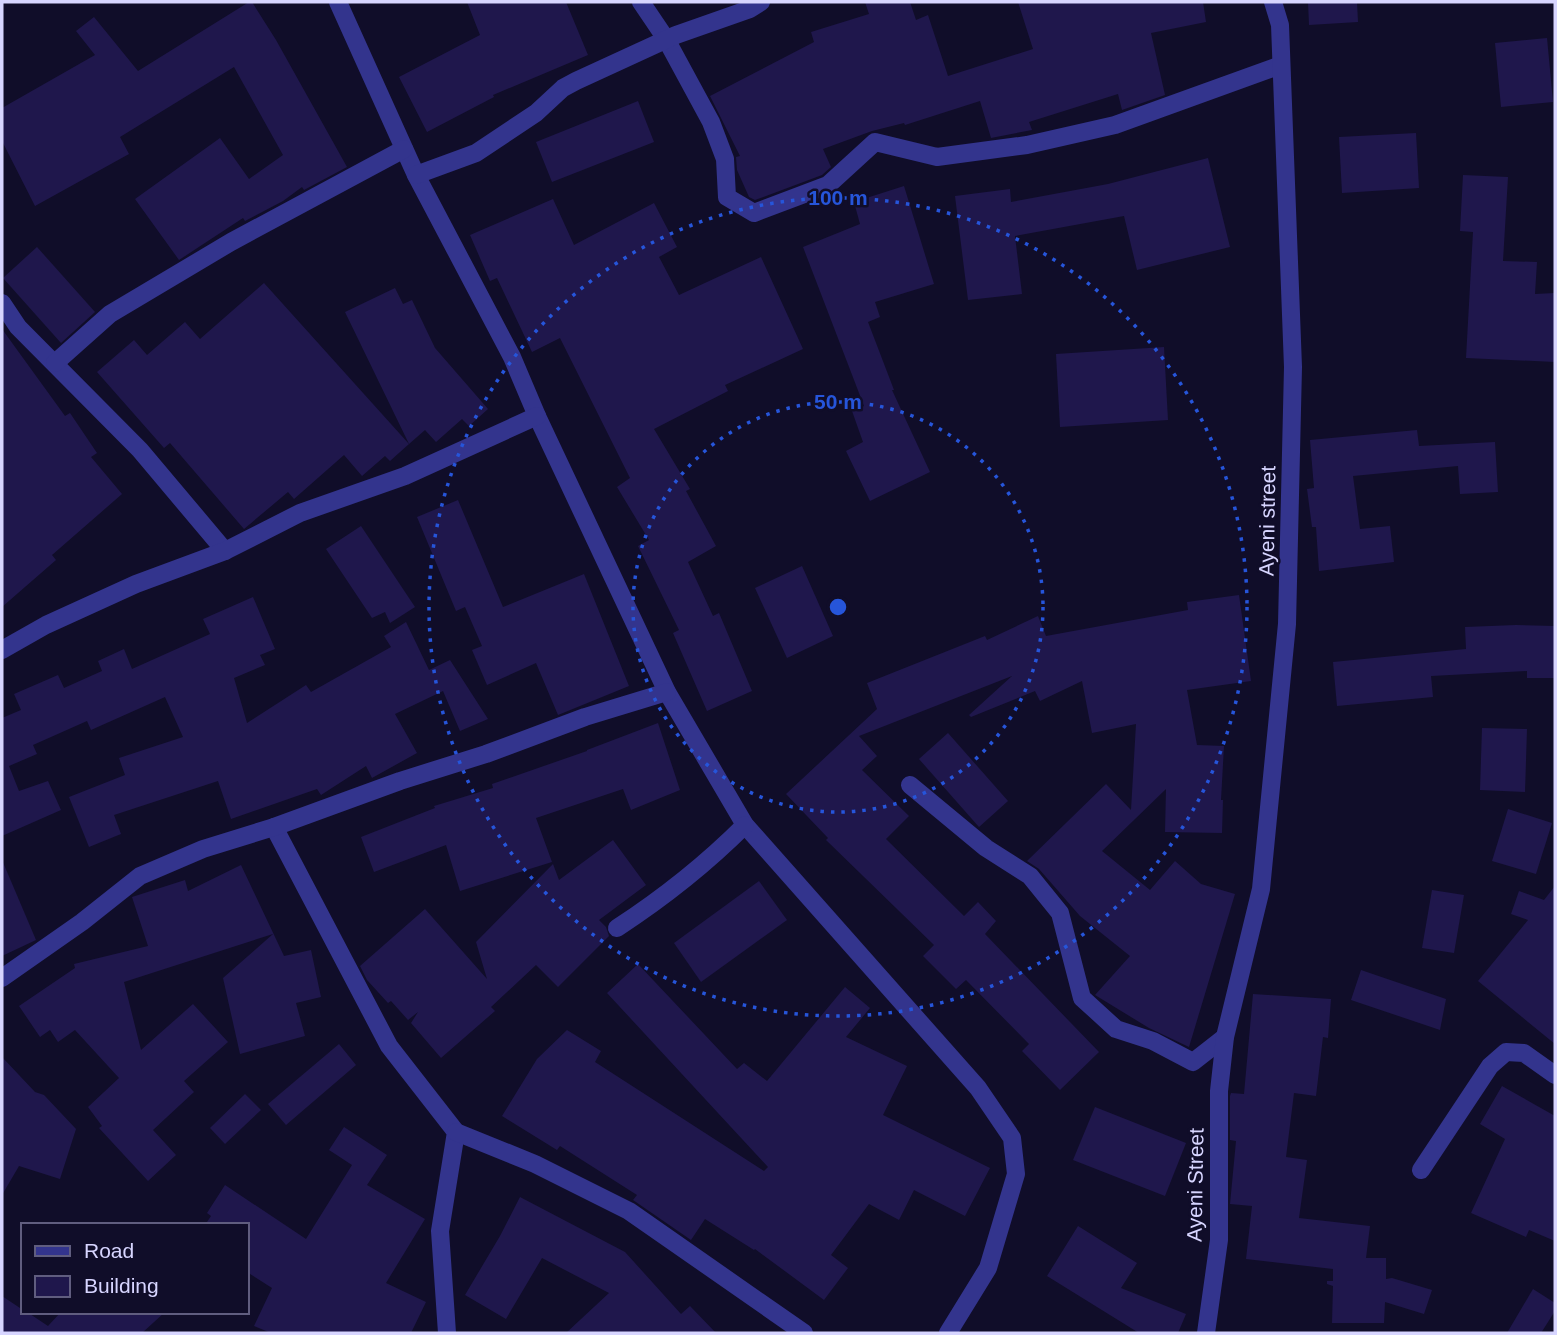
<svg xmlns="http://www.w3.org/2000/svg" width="1557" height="1335" viewBox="0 0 1557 1335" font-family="Helvetica,sans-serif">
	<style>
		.building { fill: #1f174c }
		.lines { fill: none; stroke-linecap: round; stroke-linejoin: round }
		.minor { stroke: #33348d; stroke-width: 18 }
		.ring { fill: none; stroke: #2655da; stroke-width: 3.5; stroke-dasharray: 3.5 7 }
		.labels { text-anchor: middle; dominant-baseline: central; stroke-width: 5; stroke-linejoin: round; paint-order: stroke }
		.street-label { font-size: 21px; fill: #d7d5ff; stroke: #100d29 }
		.centre { fill: #2655da; stroke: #100d29; stroke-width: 3.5 }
		.ring-label { font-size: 21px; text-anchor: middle; font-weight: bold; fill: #2655da; stroke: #100d29; stroke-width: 5; stroke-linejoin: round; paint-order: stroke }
	</style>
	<rect width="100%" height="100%" fill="#100d29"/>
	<g class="building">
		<polygon points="249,2 252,2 276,40 347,167 304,190 302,187 283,201 245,221 243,218 179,260 135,199 220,138 249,179 283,155 234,67 120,137 129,154 35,206 2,141 2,108 95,55 76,31 94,17 138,71"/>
		<polygon points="467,2 566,2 588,55 493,95 494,97 427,132 399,77 480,35"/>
		<polygon points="865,2 910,2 916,20 928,15 948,76 1033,49 1018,2 1203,2 1206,22 1151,33 1165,95 1122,110 1118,94 1029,122 1032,130 991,138 980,101 905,125 904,123 872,131 823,149 831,167 822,175 755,200 749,197 737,170 736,157 740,156 710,96 814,42 811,32 869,14"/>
		<polygon points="1308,2 1357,2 1358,22 1309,25"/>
		<polygon points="1547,38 1553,102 1501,107 1495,43"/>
		<polygon points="638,101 654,142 552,182 536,142"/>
		<polygon points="1416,133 1419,188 1342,193 1339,137"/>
		<polygon points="1208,158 1230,247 1137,270 1124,216 1015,236 1022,294 968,300 955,196 1010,189 1011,202 1108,184"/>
		<polygon points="1463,175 1508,177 1503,261 1537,262 1535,294 1555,293 1555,362 1466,358 1473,232 1460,231"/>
		<polygon points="904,186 934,284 875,302 880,317 868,322 894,390 892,390 930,472 870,501 846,451 863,442 852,411 864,406 803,247 860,224 854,202"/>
		<polygon points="553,199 574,245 654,203 677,247 659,257 679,295 761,257 803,349 725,385 728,391 654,429 690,489 686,491 716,546 688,562 713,616 719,613 752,691 707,711 673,633 679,630 638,546 649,540 617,487 630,478 560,338 532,352 497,278 490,281 470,235"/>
		<polygon points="37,247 95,312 61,343 3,278"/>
		<polygon points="264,283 409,444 390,461 385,456 362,476 344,455 294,499 288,492 244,529 170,443 164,448 97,372 134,340 147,355 185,322 200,339"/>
		<polygon points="395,288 403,304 412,300 435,348 488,409 469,426 462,419 436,442 425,430 409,444 345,312"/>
		<polygon points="2,329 65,416 70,413 97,453 91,457 122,494 52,555 56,560 2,607"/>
		<polygon points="1164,347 1168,420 1060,427 1056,354"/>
		<polygon points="1417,430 1419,446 1495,442 1498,492 1460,494 1458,466 1353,476 1360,529 1390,526 1394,562 1319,571 1316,527 1312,527 1307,489 1314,488 1310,440"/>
		<polygon points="458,500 503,607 584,574 629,686 558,715 536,663 487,685 472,650 482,646 465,607 456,611 417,517"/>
		<polygon points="361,526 415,607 390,623 385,612 372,618 326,549"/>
		<polygon points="802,566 833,636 787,658 755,588"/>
		<polygon points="1239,595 1251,681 1187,690 1197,745 1224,746 1221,800 1223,800 1222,833 1165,832 1166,789 1102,851 1150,890 1175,861 1201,884 1235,894 1189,1047 1149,1028 1095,995 1130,956 1080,916 1039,869 1027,861 1106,784 1131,810 1136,724 1092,733 1082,681 1040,701 1035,691 971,717 969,715 1012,676 859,736 877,756 862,770 909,816 886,839 964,916 978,902 996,921 985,934 1099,1052 1060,1090 1022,1051 1029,1044 966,980 956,989 923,956 934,945 826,840 828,838 786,794 877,709 867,683 985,636 987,640 1038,616 1046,636 1188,610 1187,602"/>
		<polygon points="253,597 275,649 260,655 265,665 234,678 247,723 306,685 311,692 391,647 384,636 406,622 429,670 450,660 488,719 460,731 443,691 395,714 417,753 372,778 366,766 321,795 317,789 231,819 218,781 114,815 121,834 89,847 69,797 125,775 119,758 183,737 165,697 91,730 87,721 33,745 37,754 9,766 19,791 48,781 61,810 2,836 2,718 21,710 14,694 58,675 64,688 102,671 98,661 124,649 132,669 210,634 203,619"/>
		<polygon points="1516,625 1555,626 1555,678 1527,678 1527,671 1431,676 1433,697 1337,706 1333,662 1466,649 1465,627"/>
		<polygon points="658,723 680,790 631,810 623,789 536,818 552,862 460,891 446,845 374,872 361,837 435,808 434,806 493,788 492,784 587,751 587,750"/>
		<polygon points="1482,728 1527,729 1525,792 1480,790"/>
		<polygon points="948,733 1008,801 979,827 919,759"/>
		<polygon points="1508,809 1552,823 1536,874 1492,861"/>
		<polygon points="613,840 646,885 599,920 606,927 609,936 558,987 536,965 491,1007 495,1011 441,1058 411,1023 418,1012 408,1020 391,1001 388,1003 367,980 360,966 425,909 487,979 476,942 553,864 559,880"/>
		<polygon points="2,860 36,940 2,956"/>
		<polygon points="241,865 284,956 311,950 321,997 296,1003 305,1036 240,1054 223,978 273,934 124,982 141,1050 193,1004 228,1042 184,1081 194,1092 153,1130 176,1155 148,1181 99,1128 102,1126 88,1107 119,1078 75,1030 58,1042 50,1030 40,1037 19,1006 75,968 74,964 148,946 132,897 185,880 188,891"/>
		<polygon points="759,881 787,920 701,982 674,943"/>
		<polygon points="1555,886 1555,1044 1478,981 1528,920 1511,914 1519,891 1544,900"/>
		<polygon points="1432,890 1464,895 1454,953 1422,948"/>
		<polygon points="638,964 737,1069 744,1063 767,1081 845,987 870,1008 846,1037 907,1066 883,1115 990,1168 965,1216 914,1190 899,1220 869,1204 831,1255 848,1268 824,1300 755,1249 754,1250 705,1219 691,1240 633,1200 637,1195 560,1146 557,1150 502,1116 537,1059 567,1030 601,1051 595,1062 764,1171 768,1167 607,993"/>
		<polygon points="1361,970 1446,999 1440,1030 1351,1000"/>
		<polygon points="1253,994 1331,999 1328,1038 1323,1037 1316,1096 1294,1093 1286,1157 1307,1160 1299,1218 1370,1226 1366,1258 1386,1258 1386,1279 1392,1278 1432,1290 1424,1314 1385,1302 1384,1323 1332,1323 1333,1286 1327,1284 1327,1281 1333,1281 1333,1269 1246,1259 1252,1206 1230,1204 1236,1141 1230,1140 1230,1096 1231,1093 1244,1094"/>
		<polygon points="339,1044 356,1065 286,1125 268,1104"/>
		<polygon points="2,1057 35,1092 44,1095 76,1129 60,1179 19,1166 2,1195"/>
		<polygon points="1502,1086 1555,1116 1555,1241 1529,1230 1526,1237 1471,1213 1505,1139 1480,1124"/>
		<polygon points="245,1094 261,1110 225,1144 210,1128"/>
		<polygon points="1095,1107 1186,1143 1165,1196 1073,1160"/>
		<polygon points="344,1127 387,1155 367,1185 425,1219 386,1283 426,1302 411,1333 271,1333 254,1326 272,1288 247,1272 247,1225 205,1225 211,1216 207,1213 225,1185 306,1239 352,1165 329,1150"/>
		<polygon points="520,1197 625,1252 681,1314 690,1306 716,1333 566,1333 609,1293 542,1258 506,1319 465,1295 500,1236"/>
		<polygon points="1078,1226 1137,1263 1121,1288 1186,1314 1178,1333 1139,1333 1047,1276"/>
		<polygon points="1533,1289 1555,1303 1555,1311 1541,1333 1507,1333"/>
		<polygon points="2,1296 23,1310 23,1312 27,1312 48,1326 61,1312 165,1312 142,1333 2,1333"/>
	</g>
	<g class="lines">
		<g class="minor">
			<polyline points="338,2 416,175 512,357 537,416 667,692 745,825 978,1088 1012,1138 1016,1174 988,1268 948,1333"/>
			<polyline points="641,2 666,39 711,122 725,159 727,197 754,213 828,185 875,142 937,157 1027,145 1115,125 1281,65"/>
			<polyline points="416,175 476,153 536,113 563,88 576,81 676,35 750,9 761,2"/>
			<polyline points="2,303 18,327 140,450 225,551"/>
			<polyline points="55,363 110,314 231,242 404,149"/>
			<polyline points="2,650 46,625 136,584 225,551 300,513 405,476 537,416"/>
			<polyline points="910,785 986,848 1030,876 1060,913 1082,998 1116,1029 1153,1041 1193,1062 1225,1037"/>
			<polyline points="274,827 389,1046 456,1132 440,1231 447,1333"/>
			<path d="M 617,928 C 663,898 706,864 745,825"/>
			<polyline points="2,978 82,922 140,876 203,849 274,827 400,781 486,754 585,717 667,692"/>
			<polyline points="456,1132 535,1164 629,1211 804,1333"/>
			<polyline points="1421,1170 1490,1066 1506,1052 1524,1053 1555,1075"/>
			<polyline points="1206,1333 1219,1240 1219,1091 1225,1037 1261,889 1287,624 1293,367 1280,25 1273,2"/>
		</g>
	</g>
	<g class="ring">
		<circle cx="838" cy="607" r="205"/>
		<circle cx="838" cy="607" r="409"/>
	</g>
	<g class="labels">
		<g class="street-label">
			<text transform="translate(1267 521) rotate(-89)">Ayeni street</text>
			<text transform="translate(1195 1185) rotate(-89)">Ayeni Street</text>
		</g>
	</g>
	<circle cx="838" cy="607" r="10" class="centre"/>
	<g class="ring-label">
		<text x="838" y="205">100 m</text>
		<text x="838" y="409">50 m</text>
	</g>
	<rect width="1557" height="1335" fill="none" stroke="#d7d5ff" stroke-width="7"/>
	<rect x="21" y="1223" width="228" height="91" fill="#100d29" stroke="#605d7f" stroke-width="2"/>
	<rect x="35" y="1246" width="35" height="10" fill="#33348d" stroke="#605d7f" stroke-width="2"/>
	<text x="84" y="1258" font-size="21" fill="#d7d5ff">Road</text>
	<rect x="35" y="1276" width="35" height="21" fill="#1f174c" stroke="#605d7f" stroke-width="2"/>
	<text x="84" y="1293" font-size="21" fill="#d7d5ff">Building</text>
</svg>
